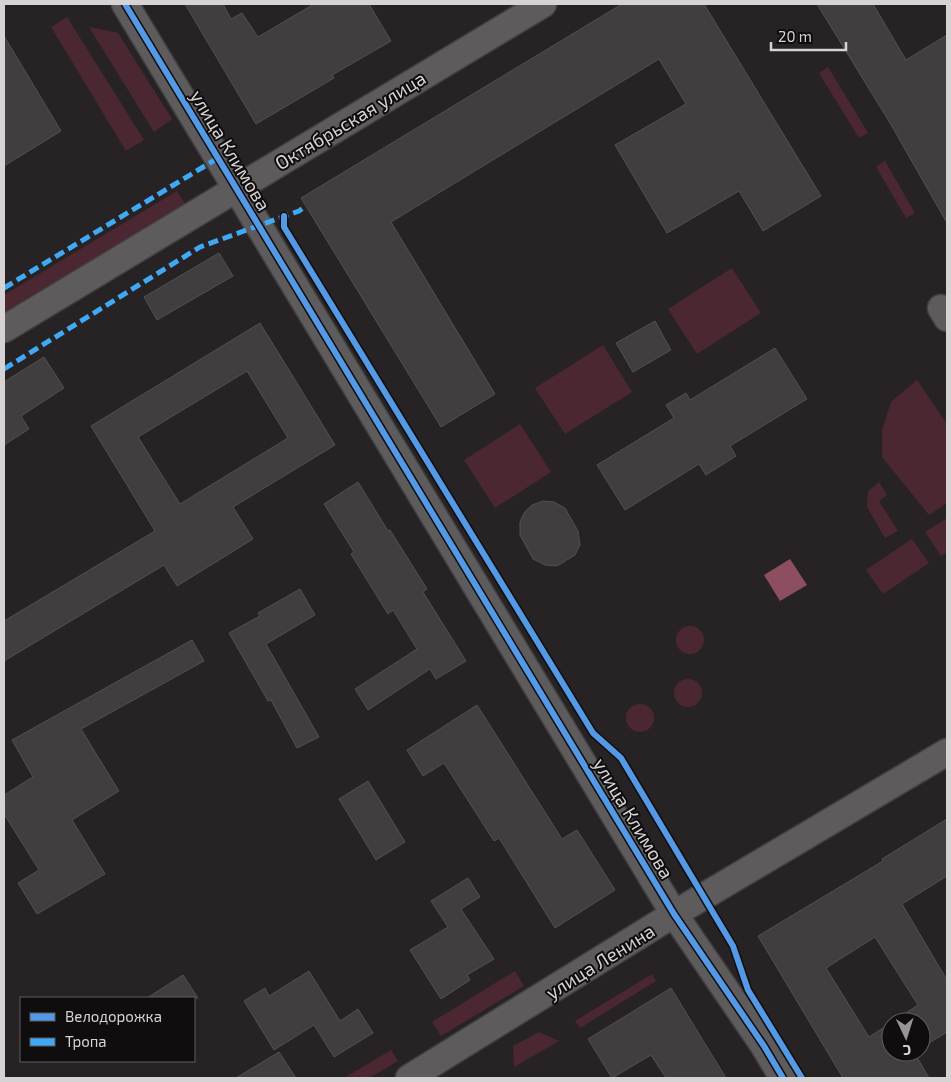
<svg xmlns="http://www.w3.org/2000/svg" width="951" height="1082" viewBox="0 0 951 1082" font-family="'Exo 2',sans-serif">
	<style>
		.green { fill: #4a2731 }
		.water { fill: #8d4f60 }
		.building { fill: #403e3f; stroke: #515151; fill-rule: evenodd }
		.lines { fill: none; stroke-linecap: round; stroke-linejoin: round }
		.minor-casing { stroke: #424041; stroke-width: 29 }
		.minor { stroke: #5d5b5b; stroke-width: 26 }
		.quiet { stroke: #3fa9f5; stroke-width: 5; stroke-dasharray: 10 5; stroke-linecap: butt }
		.cycleway-casing { stroke: #0f0d0d; stroke-width: 9 }
		.cycleway { stroke: #5399e6; stroke-width: 6 }
		.labels { text-anchor: middle; dominant-baseline: central; stroke-width: 4; stroke-linejoin: round; paint-order: stroke }
		.street-label { font-size: 19px; fill: #d7d3d4; stroke: #0f0d0d }
	</style>
	<rect width="100%" height="100%" fill="#272325"/>
	<g class="green">
		<polygon points="67,17 144,140 126,151 51,27"/>
		<polygon points="89,27 118,33 172,119 154,132"/>
		<polygon points="828,67 868,133 859,138 819,73"/>
		<polygon points="885,161 915,213 906,218 876,167"/>
		<polygon points="177,191 185,204 4,312 4,295"/>
		<polygon points="732,268 761,313 697,354 668,309"/>
		<polygon points="603,345 632,392 565,434 535,388"/>
		<polygon points="917,380 947,424 947,503 929,515 882,457 882,430 891,402"/>
		<polygon points="520,424 551,472 495,508 464,460"/>
		<polygon points="879,482 887,495 879,501 898,531 885,538 867,507 868,491"/>
		<polygon points="947,518 947,552 941,556 925,532"/>
		<polygon points="912,539 929,563 883,594 866,570"/>
		<circle cx="690" cy="640" r="14"/>
		<circle cx="688" cy="693" r="14"/>
		<circle cx="640" cy="718" r="14"/>
		<polygon points="515,971 524,986 441,1036 432,1022"/>
		<polygon points="652,974 656,981 580,1028 575,1021"/>
		<polygon points="539,1032 559,1041 514,1067 513,1046"/>
		<polygon points="391,1050 398,1061 369,1078 344,1078"/>
	</g>
	<polygon class="water" points="790,559 807,585 780,601 764,575"/>
	<g class="building">
		<polygon points="185,4 223,4 231,19 242,13 258,37 314,4 369,4 391,41 332,75 334,78 256,124"/>
		<polygon points="622,4 704,4 821,196 763,231 739,191 667,233 615,145 686,104 659,59 391,222 495,394 441,427 301,198"/>
		<polygon points="817,4 873,4 906,60 947,35 947,223 890,123"/>
		<polygon points="4,36 61,131 4,166"/>
		<polygon points="219,253 233,276 157,320 144,297"/>
		<polygon points="655,321 671,350 633,372 616,343"/>
		<path d="M 260,323 L 335,445 L 233,507 L 253,539 L 177,586 L 164,565 L 4,661 L 4,621 L 155,531 L 91,426 ZM 247,371 L 288,438 L 180,504 L 138,437 Z"/>
		<polygon points="775,348 807,399 730,446 736,456 706,475 699,464 625,510 597,465 674,418 666,405 686,393 690,400"/>
		<polygon points="44,357 64,388 21,416 29,429 4,445 4,382"/>
		<polygon points="358,482 388,531 390,530 427,589 423,592 466,661 436,679 430,669 368,710 355,689 417,649 393,610 388,614 351,554 354,552 324,504"/>
		<polygon points="543,501 554,502 565,508 578,531 580,545 575,555 557,566 545,565 533,559 520,535 520,522 524,513 532,505"/>
		<polygon points="300,589 315,615 266,644 319,737 297,748 271,700 268,701 229,633 260,616 258,613"/>
		<polygon points="192,640 204,661 81,729 119,791 72,820 105,874 37,914 18,883 39,870 4,814 4,795 33,777 12,740"/>
		<polygon points="477,705 562,839 577,830 615,890 555,928 499,838 494,841 444,763 423,776 407,750"/>
		<polygon points="368,781 405,842 376,860 339,799"/>
		<polygon points="947,819 947,876 902,904 947,980 947,1032 921,1048 921,1022 892,1022 918,1005 875,937 826,968 869,1037 891,1023 891,1052 914,1052 929,1078 843,1078 758,936 883,861 882,859"/>
		<polygon points="468,878 480,897 461,909 494,959 467,975 470,980 441,999 410,950 448,927 431,901"/>
		<polygon points="309,971 340,1021 358,1009 373,1033 334,1057 314,1025 274,1050 244,1001 265,988 269,996"/>
		<polygon points="183,975 198,998 147,998"/>
		<polygon points="671,988 726,1078 666,1078 651,1055 612,1078 588,1039"/>
		<polygon points="279,1052 296,1078 236,1078"/>
	</g>
	<g class="lines">
		<g class="minor-casing">
			<g id="minor">
				<polyline points="125,4 674,914 764,1046 783,1078"/>
				<polyline points="941,308 947,318"/>
				<polyline points="4,329 543,4"/>
				<polyline points="409,1078 674,914 947,752"/>
			</g>
		</g>
		<use href="#minor" class="minor"/>
		<g class="quiet">
			<polyline points="4,288 218,158"/>
			<polyline points="4,369 200,247 299,211 306,206"/>
		</g>
		<g class="cycleway-casing">
			<g id="cycleway">
				<polyline points="125,4 674,914 764,1046 783,1078"/>
				<polyline points="284,216 284,227 593,733 621,758 733,946 748,990 802,1078"/>
			</g>
		</g>
		<use href="#cycleway" class="cycleway"/>
	</g>
	<g class="labels">
		<g class="street-label">
			<text transform="translate(350 120) rotate(-31)">Октябрьская улица</text>
			<text transform="translate(231 150) rotate(59)">улица Климова</text>
			<text transform="translate(634 818) rotate(59)">улица Климова</text>
			<text transform="translate(600 961) rotate(-32)">улица Ленина</text>
		</g>
	</g>
	<rect width="951" height="1082" fill="none" stroke="#d7d3d4" stroke-width="10"/>
	<rect x="20" y="997" width="175" height="65" fill="#0f0d0d" stroke="#5f5c5d"/>
	<rect x="30" y="1013" width="25" height="8" fill="#5399e6" stroke="#5f5c5d"/>
	<text x="65" y="1022" font-size="15" fill="#d7d3d4">Велодорожка</text>
	<rect x="30" y="1038" width="25" height="8" fill="#3fa9f5" stroke="#5f5c5d"/>
	<text x="65" y="1047" font-size="15" fill="#d7d3d4">Тропа</text>
	<g transform="translate(906 1037) rotate(176)"><circle r="24" fill="#0f0d0d" stroke="#5f5c5d"/>
	<path d="M0-4L9 19L0 12L-9 19Z" fill="#999597"/>
	<text y="-8" font-size="14" font-weight="bold" text-anchor="middle" fill="#d7d3d4">С</text>
	</g>
	<path d="M771 42v8h75v-8" fill="none" stroke="#d7d3d4" stroke-width="2.5"/>
	<text x="778" y="42" font-size="15" fill="#d7d3d4" stroke="#0f0d0d" stroke-width="4" paint-order="stroke">20 m</text>
</svg>
